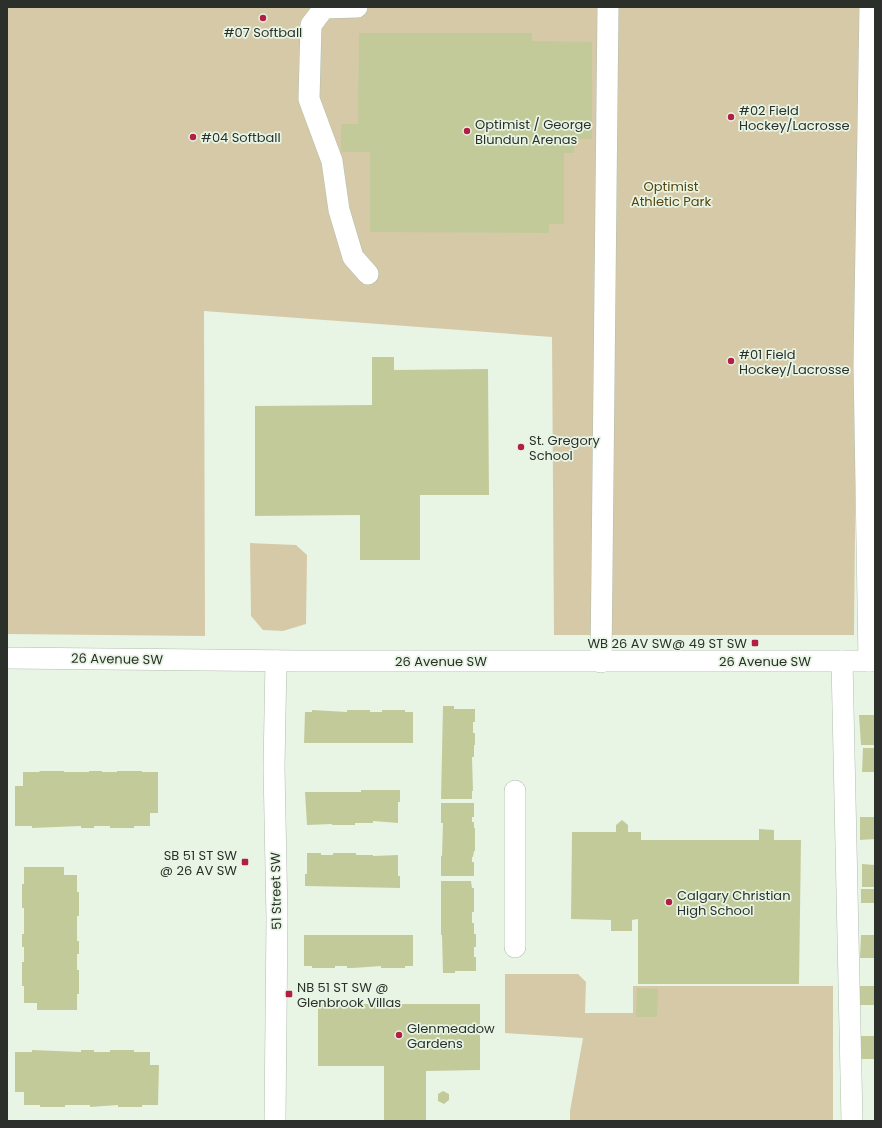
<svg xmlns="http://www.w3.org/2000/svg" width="882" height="1128" viewBox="0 0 882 1128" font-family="Poppins,sans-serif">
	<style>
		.green { fill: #d6c9a7 }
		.building { fill: #c3ca9a }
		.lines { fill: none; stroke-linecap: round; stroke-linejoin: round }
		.minor-casing { stroke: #b1beae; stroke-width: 22 }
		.minor { stroke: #fff; stroke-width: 21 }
		.poi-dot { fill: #b21f44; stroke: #e8f5e5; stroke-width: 1.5 }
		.labels { text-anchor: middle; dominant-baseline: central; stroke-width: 3.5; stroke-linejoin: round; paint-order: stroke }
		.poi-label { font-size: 13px; fill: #2b302a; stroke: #e8f5e5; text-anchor: start }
		.park-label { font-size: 13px; fill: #57440a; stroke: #e8f5e5 }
		.street-label { font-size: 13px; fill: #2b302a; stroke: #e8f5e5 }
	</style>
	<rect width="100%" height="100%" fill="#e8f5e5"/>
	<g class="green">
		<polygon points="7,7 860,7 854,635 554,635 552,337 204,311 205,636 7,634"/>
		<polygon points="250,543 296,545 307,555 306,624 283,631 263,630 251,616"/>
		<polygon points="505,974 578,974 586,982 585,1013 633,1013 633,986 833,986 833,1121 570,1121 570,1111 583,1038 505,1033"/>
	</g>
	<g class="building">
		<polygon points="359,33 532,33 532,41 592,42 592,139 574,139 574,153 564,153 564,224 549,224 549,233 370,232 370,152 341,152 341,124 358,124"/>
		<polygon points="372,357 394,357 394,370 488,369 489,495 420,495 420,560 360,560 360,515 255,516 255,406 372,405"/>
		<polygon points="443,706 454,706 454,709 475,709 475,722 473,722 473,733 475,733 475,745 474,745 474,757 472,757 473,791 472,791 472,799 441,799"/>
		<polygon points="312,710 347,712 347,710 370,710 370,712 382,712 382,710 405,710 405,712 413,712 413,743 304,743 305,712 312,712"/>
		<polygon points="859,715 875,715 875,745 861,745"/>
		<polygon points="863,748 875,748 875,772 862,772"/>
		<polygon points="39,771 64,771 64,772 89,772 89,771 102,771 102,772 117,772 117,771 142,771 142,772 158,772 158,813 150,813 150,826 134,826 134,828 110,828 110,826 94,826 94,828 81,828 81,826 32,828 32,826 15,826 15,786 23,786 23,772 40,772"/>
		<polygon points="361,790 400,790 400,802 398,802 398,823 373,821 373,823 355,823 355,825 332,825 332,824 307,825 305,792 361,792"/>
		<polygon points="441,803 474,803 474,817 472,817 472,822 474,822 474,828 475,828 475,851 474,851 473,857 472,857 472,862 474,862 474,876 441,876 441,856 442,856 443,823 441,823"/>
		<polygon points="860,817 875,817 875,839 860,840"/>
		<polygon points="622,820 628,825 628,832 641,832 641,840 759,840 759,829 774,830 774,840 801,840 799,984 638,984 638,919 632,920 632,931 611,931 611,920 571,919 572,832 616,832 616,825"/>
		<polygon points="307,853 321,853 321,855 333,855 333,853 356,853 356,855 373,855 373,856 398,855 398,876 400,876 400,888 305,886 305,874 307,874"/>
		<polygon points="862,864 875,865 875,887 862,887"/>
		<polygon points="24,867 64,867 64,875 77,875 77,892 79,892 79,916 77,916 77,941 79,941 79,954 77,954 77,970 79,970 79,994 77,994 77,1010 37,1010 37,1003 24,1003 24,986 22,986 22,962 24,962 24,947 22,947 22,934 24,934 24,908 22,908 22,884 24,884"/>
		<polygon points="441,881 471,881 472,888 474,888 474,912 472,912 472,923 474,923 474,934 476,934 476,947 474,947 474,957 476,957 476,971 455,971 455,973 443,973 442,935 441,935"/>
		<rect x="861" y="889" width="14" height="14"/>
		<polygon points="304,935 413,935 413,966 405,966 405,968 381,968 381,966 353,968 347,968 347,966 335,966 335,968 312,968 312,966 304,966"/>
		<polygon points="861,935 875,935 875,958 860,958"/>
		<rect x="860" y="986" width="15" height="19"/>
		<polygon points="637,988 658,989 657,1017 636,1017"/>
		<polygon points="318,1004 480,1004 480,1070 426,1071 426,1121 384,1121 384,1066 318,1066"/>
		<rect x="861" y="1036" width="14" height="23"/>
		<polygon points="32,1050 81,1052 81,1050 94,1050 94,1052 110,1052 110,1050 134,1050 134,1052 150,1052 150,1065 159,1065 158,1105 142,1105 142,1107 118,1107 118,1105 90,1107 90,1105 65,1105 65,1107 40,1107 40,1105 24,1105 24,1092 15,1092 15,1052 32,1052"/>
		<polygon points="443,1091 449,1094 449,1100 444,1104 438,1101 438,1094"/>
	</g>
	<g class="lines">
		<g class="minor-casing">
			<g id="minor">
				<polyline points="357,7 324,8 311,25 309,99 332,161 339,210 353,257 368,274"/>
				<polyline points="7,658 296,661 875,661"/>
				<polyline points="842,661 852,1121"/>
				<polyline points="869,661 864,365 870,7"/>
				<polyline points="601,662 608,7"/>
				<polyline points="515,791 515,947"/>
				<polyline points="275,1121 277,918 274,767 276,661"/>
			</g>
		</g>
		<use href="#minor" class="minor"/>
	</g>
	<g class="poi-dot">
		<circle cx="263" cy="18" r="4"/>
		<circle cx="731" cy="117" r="4"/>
		<circle cx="467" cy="131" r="4"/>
		<circle cx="193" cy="137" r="4"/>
		<circle cx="731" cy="361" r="4"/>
		<circle cx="521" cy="447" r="4"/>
		<rect x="751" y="639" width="8" height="8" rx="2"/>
		<rect x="241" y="858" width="8" height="8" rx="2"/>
		<circle cx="669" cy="902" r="4"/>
		<rect x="285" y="990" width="8" height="8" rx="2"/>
		<circle cx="399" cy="1035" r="4"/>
	</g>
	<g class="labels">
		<g class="poi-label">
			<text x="263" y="32" text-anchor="middle">#07 Softball</text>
			<text x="739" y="110">#02 Field<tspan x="739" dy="15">Hockey/Lacrosse</tspan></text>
			<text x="475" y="124">Optimist / George<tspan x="475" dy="15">Blundun Arenas</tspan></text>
			<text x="201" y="137">#04 Softball</text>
			<text x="739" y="354">#01 Field<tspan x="739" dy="15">Hockey/Lacrosse</tspan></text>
			<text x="529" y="440">St. Gregory<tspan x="529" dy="15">School</tspan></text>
			<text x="747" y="643" text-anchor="end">WB 26 AV SW@ 49 ST SW</text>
			<text x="237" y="855" text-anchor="end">SB 51 ST SW<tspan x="237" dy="15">@ 26 AV SW</tspan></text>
			<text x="677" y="895">Calgary Christian<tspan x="677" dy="15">High School</tspan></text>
			<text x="297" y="987">NB 51 ST SW @<tspan x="297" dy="15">Glenbrook Villas</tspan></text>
			<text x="407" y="1028">Glenmeadow<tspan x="407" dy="15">Gardens</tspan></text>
		</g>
		<g class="park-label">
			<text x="671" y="186">Optimist<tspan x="671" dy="15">Athletic Park</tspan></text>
		</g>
		<g class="street-label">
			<text transform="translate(117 659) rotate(1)">26 Avenue SW</text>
			<text x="441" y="661">26 Avenue SW</text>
			<text x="765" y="661">26 Avenue SW</text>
			<text transform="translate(276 891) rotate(-91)">51 Street SW</text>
		</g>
	</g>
	<rect width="882" height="1128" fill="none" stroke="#2b302a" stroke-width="16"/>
</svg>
